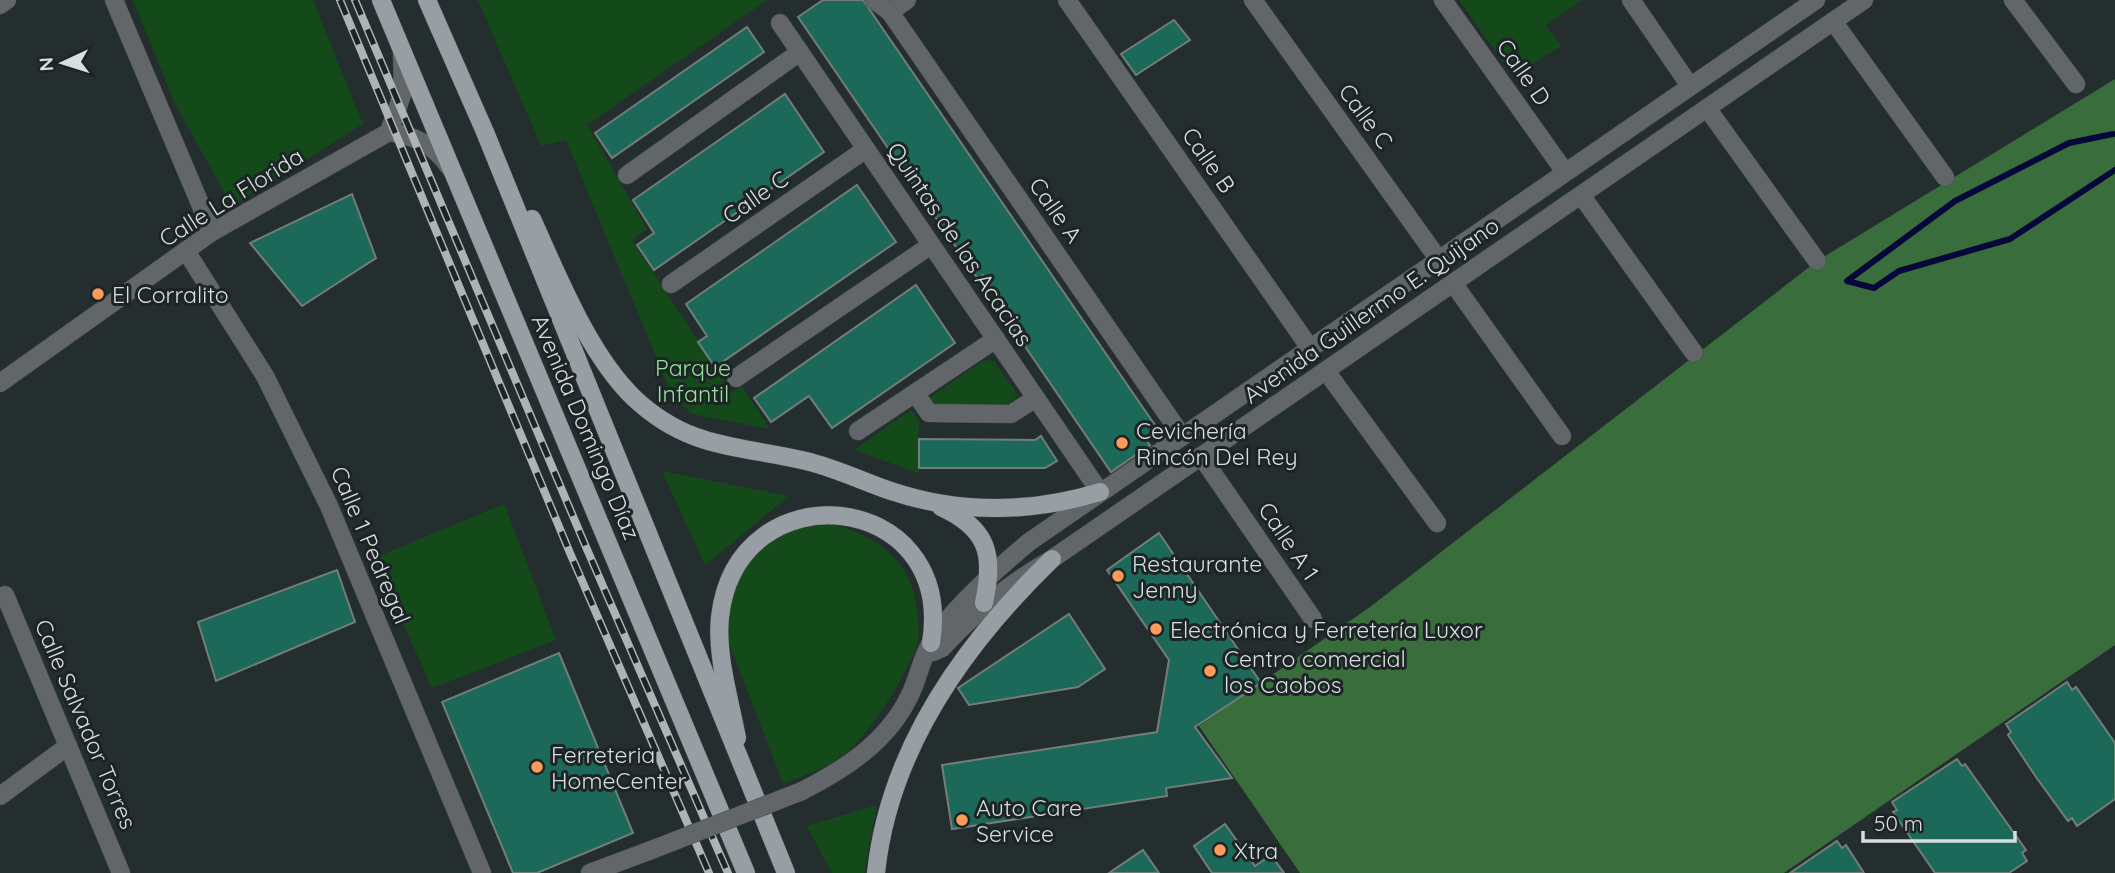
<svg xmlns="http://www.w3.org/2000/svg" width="2115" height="873" viewBox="0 0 2115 873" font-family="Quicksand,sans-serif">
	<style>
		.green { fill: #144a1a }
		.forest { fill: #396e3c }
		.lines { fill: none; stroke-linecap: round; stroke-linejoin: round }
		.stream { stroke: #05073b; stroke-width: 6 }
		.building { fill: #1c6859; stroke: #737d7a; stroke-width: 2 }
		.minor-casing { stroke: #424a4b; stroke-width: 19 }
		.tertiary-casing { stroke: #424a4b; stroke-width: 19 }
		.primary-casing { stroke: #424a4b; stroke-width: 19 }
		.minor { stroke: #626668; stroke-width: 18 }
		.tertiary { stroke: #626668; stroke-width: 18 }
		.primary { stroke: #989fa4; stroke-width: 18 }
		.rail-casing { stroke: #aeb4b5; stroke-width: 8 }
		.rail { stroke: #1c2425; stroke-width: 5; stroke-dasharray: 16; stroke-linecap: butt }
		.tertiary-bridge-casing { stroke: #424a4b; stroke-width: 19; stroke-linecap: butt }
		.tertiary-bridge { stroke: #626668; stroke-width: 18 }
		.poi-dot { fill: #ff9b5a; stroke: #1c2425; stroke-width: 2.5 }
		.labels { text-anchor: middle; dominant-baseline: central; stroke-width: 6; stroke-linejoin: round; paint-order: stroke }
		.street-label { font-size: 23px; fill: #d9dedf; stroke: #1c2425 }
		.poi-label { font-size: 23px; fill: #d9dedf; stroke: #1c2425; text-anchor: start }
		.park-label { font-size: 23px; fill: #94e197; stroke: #1c2425 }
	</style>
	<rect width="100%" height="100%" fill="#252e2f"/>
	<g class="green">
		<polygon points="133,0 313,0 363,124 232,206 175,104"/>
		<polygon points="478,0 767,0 587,125 647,229 632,240 732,393 742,386 770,429 692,414 672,395 566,140 541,146"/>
		<polygon points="1459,0 1582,0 1546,25 1561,46 1513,76"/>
		<polygon points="993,360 1018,396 1003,408 933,405 929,398 983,361"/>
		<polygon points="911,410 919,420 918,473 854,450"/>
		<polygon points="662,471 789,496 705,565"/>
		<polygon points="504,504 556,640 432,688 374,558"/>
		<path d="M 832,524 C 878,535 915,564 917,614 C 918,622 920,633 918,641 C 911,668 874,726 854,746 C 834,766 809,774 783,783 L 723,628 L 739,573 L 769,542 L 799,527 Z"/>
		<polygon points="877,805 864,873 832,873 807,826"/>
	</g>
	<polygon class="forest" points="2115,79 2115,645 1784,873 1300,873 1199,726 1370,607 1817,261"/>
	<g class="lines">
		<polyline class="stream" points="2113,134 2069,143 1955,201 1847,281 1874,288 1899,271 2010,239 2115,170"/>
	</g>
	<g class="building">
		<polygon points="823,0 863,0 1159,431 1146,440 1150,445 1111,472 1011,326 1016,323 983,275 978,279 798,17"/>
		<polygon points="1174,20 1190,40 1136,75 1121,54"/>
		<polygon points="747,27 764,52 612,158 595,133"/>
		<polygon points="785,94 824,152 654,270 637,245 654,233 633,200"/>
		<polygon points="857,185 896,242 715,367 698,342 707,336 686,304"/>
		<polygon points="352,194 376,258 302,306 250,243"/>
		<polygon points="916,285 955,343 832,428 809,396 771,422 754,398"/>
		<polygon points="1041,436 1057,461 1045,468 919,468 919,439 1035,440"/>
		<polygon points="1159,533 1261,683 1195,727 1232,778 1166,788 1167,796 952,829 942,765 1157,732 1169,660 1107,570"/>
		<polygon points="337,570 355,622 216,681 198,622"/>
		<polygon points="1069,614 1105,669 1078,687 969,705 958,688"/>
		<polygon points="559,653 633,833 537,873 513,873 442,702"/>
		<polygon points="2067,682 2072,690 2076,687 2115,743 2115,799 2077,826 2072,818 2068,821 2036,777 2008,735 2011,732 2006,724"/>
		<polygon points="1957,759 1962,766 1965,764 2026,850 2022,853 2027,861 2009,873 1935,873 1893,812 1897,810 1892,802"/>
		<polygon points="1225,824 1255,866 1271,855 1284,873 1212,873 1194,846"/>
		<polygon points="1837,841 1842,848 1846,845 1864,873 1790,873"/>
		<polygon points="1143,850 1159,873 1109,873"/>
	</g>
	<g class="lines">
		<g class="minor-casing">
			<g id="minor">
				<polyline points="114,0 212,232"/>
				<polyline points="874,0 890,12 1182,436"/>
				<polyline points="1067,0 1310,348"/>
				<polyline points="1253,0 1439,260"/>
				<polyline points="1443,0 1565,172"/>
				<polyline points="1631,0 1690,86"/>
				<polyline points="2013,0 2076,84"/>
				<polyline points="0,5 7,0"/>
				<polyline points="890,12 907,0"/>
				<polyline points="1833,21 1945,177"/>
				<polyline points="780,23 1100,492"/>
				<polyline points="1707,108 1817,261"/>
				<path d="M 389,132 C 416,136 434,145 449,167"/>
				<polyline points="627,175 800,52"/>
				<polyline points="1581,195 1694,353"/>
				<polyline points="186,251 265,376 329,506 482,873"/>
				<polyline points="1453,283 1562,436"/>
				<polyline points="671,284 866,149"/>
				<polyline points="1326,371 1437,523"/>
				<polyline points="736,378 931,245"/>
				<polyline points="0,383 212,232 389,132 403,92 402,53"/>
				<polyline points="915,393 929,413 1011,414 1036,398"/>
				<polyline points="858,431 996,339"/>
				<polyline points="1201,456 1313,619"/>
				<polyline points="5,595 121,873"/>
				<polyline points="0,796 68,746"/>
			</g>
		</g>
		<g class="tertiary-casing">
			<g id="tertiary">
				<path d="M 933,652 L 942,648 C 979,609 1005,586 1052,559 L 1864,0"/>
				<path d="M 802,791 C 845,769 887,742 909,697 C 918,680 921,659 931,642 C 952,608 998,568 1029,542 L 1816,0"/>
				<polyline points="590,873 654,849"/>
			</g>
		</g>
		<g class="primary-casing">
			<g id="primary">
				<polyline points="381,0 746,873"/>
				<polyline points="427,0 485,132 786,873"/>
				<path d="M 532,219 C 558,276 589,355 634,398 C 689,450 739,445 806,461 C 835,468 862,481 891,491 C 959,514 1031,513 1100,492"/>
				<path d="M 941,507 C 989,529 994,555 984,603"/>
				<path d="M 737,738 C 730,700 716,656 720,617 C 737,467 956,489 931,643"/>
				<path d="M 876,873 C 889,748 964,644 1052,559"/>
			</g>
		</g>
		<use href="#minor" class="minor"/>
		<use href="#tertiary" class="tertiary"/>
		<use href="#primary" class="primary"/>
		<g class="rail-casing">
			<g id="rail">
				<polyline points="340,0 570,553 709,873"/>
				<polyline points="355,0 586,547 728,873"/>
			</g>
		</g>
		<use href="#rail" class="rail"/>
		<g class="tertiary-bridge-casing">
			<polyline id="tertiary-bridge" points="654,849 802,791"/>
		</g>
		<use href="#tertiary-bridge" class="tertiary-bridge"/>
	</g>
	<g class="poi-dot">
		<circle cx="98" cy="294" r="7"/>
		<circle cx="1122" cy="443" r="7"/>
		<circle cx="1118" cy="576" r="7"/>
		<circle cx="1156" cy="629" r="7"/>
		<circle cx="1210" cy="671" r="7"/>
		<circle cx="537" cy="767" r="7"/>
		<circle cx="962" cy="820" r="7"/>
		<circle cx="1220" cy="850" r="7"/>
	</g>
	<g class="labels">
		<g class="street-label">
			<text transform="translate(1524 72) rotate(55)">Calle D</text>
			<text transform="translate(1366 116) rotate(54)">Calle C</text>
			<text transform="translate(1209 160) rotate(55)">Calle B</text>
			<text transform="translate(231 197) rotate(-32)">Calle La Florida</text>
			<text transform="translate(755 197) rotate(-35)">Calle C</text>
			<text transform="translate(1056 210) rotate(55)">Calle A</text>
			<text transform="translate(960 244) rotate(56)">Quintas de las Acacias</text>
			<text transform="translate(1371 310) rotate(-35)">Avenida Guillermo E. Quijano</text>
			<text transform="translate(586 427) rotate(67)">Avenida Domingo Díaz</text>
			<text transform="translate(1289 541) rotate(56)">Calle A 1</text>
			<text transform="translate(371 545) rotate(67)">Calle 1 Pedregal</text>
			<text transform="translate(86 724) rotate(67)">Calle Salvador Torres</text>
		</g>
		<g class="poi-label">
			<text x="112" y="294">El Corralito</text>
			<text x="1136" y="430">Cevichería<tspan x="1136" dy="26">Rincón Del Rey</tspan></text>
			<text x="1132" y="563">Restaurante<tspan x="1132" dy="26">Jenny</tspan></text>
			<text x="1170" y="629">Electrónica y Ferretería Luxor</text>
			<text x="1224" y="658">Centro comercial<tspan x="1224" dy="26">los Caobos</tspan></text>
			<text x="551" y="754">Ferreteria<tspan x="551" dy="26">HomeCenter</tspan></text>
			<text x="976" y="807">Auto Care<tspan x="976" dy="26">Service</tspan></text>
			<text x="1234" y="850">Xtra</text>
		</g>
		<g class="park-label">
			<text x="693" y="367">Parque<tspan x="693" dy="26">Infantil</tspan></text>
		</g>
	</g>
	<g transform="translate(63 63) rotate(266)" stroke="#1c2425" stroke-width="5" paint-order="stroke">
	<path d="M0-5L12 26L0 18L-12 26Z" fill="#d9dedf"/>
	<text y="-10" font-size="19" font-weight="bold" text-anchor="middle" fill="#d9dedf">N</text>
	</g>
	<path d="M1863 831v10h152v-10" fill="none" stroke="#d9dedf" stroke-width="3.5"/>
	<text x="1874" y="831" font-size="21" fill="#d9dedf" stroke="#1c2425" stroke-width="5" paint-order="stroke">50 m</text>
</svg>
